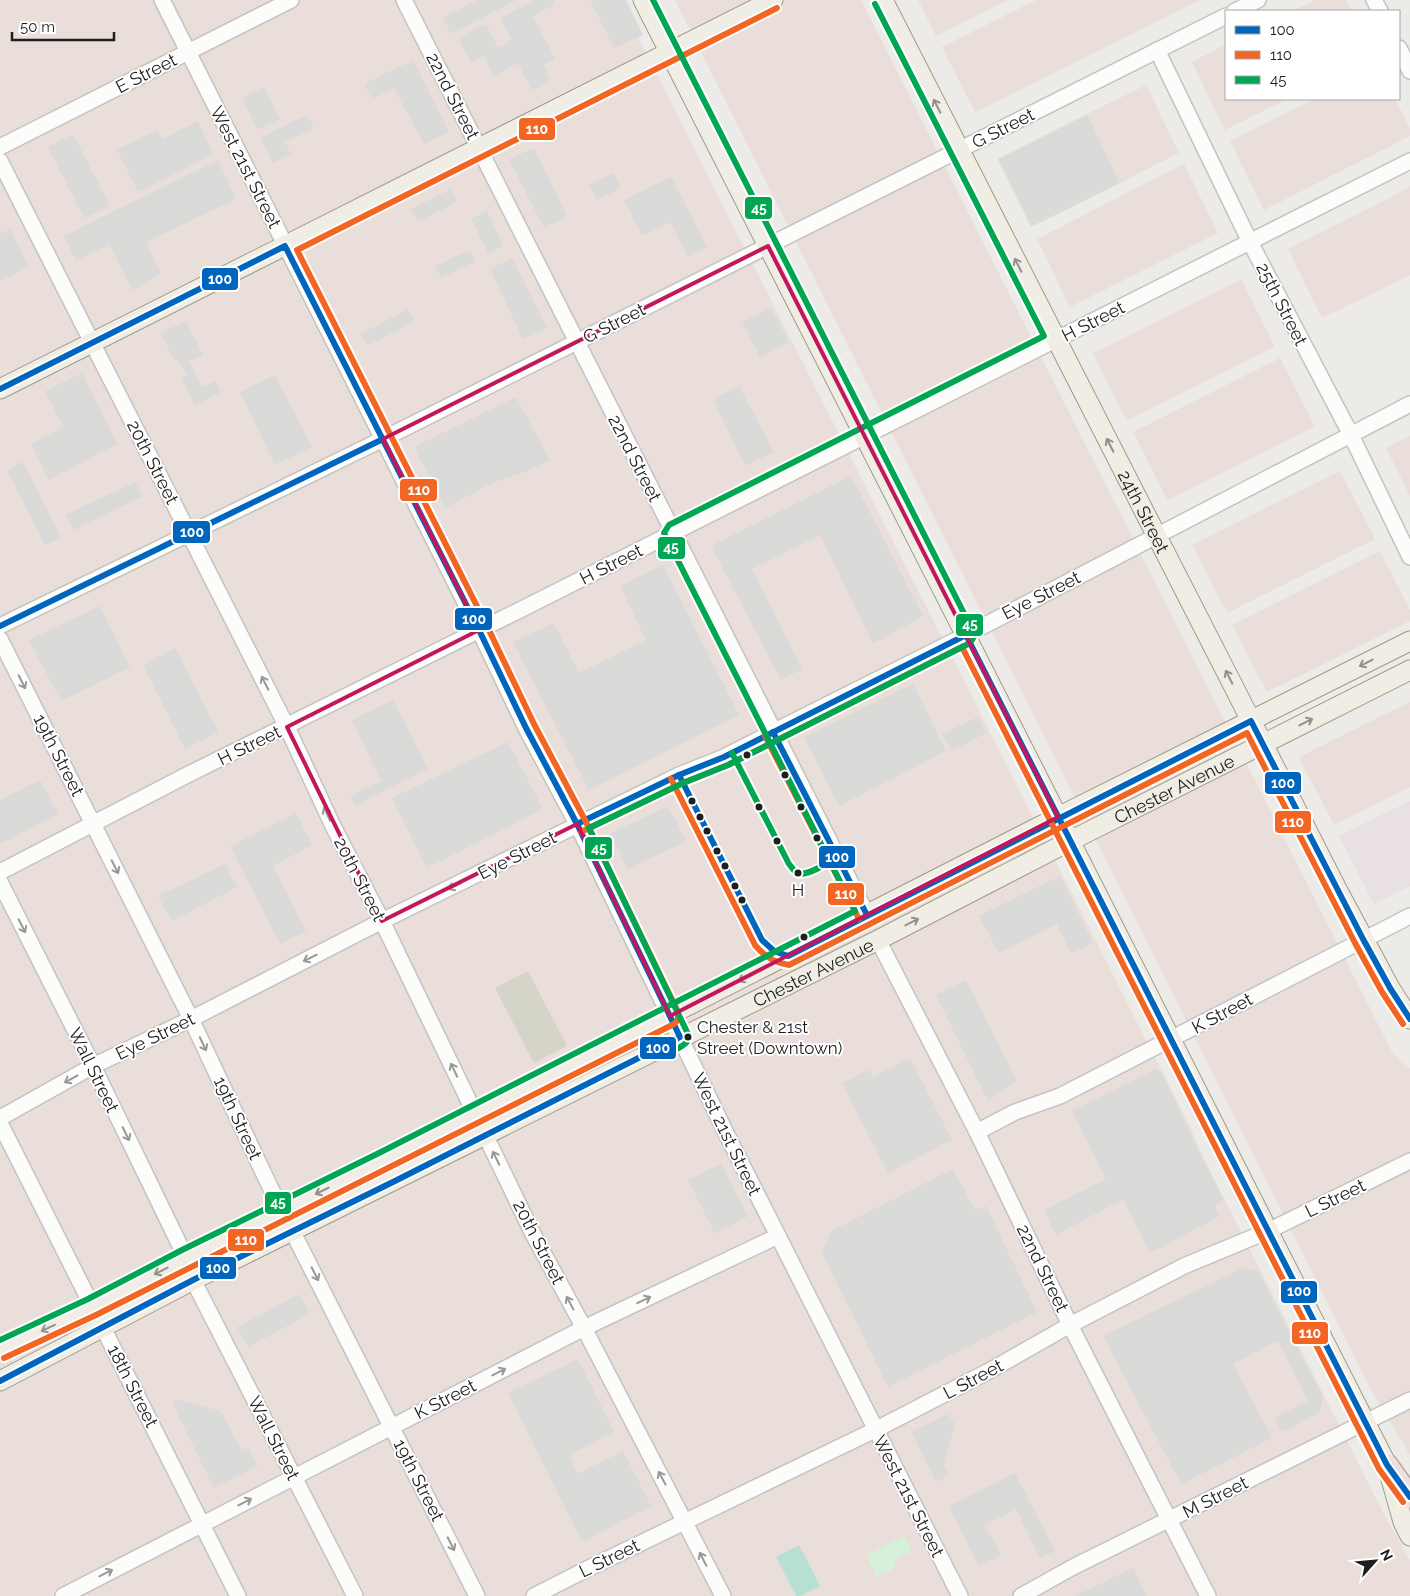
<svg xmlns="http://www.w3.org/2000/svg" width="1410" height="1596" viewBox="0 0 1410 1596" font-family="Raleway,sans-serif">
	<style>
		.commercial { fill: #e9ded9 }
		.industrial { fill: #e9e0e4 }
		.religious { fill: #dadad8 }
		.construction { fill: #d4d4c9 }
		.park { fill: #d7f0da }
		.pitch { fill: #b6e0d3 }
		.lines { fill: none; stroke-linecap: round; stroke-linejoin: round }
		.minor-casing { stroke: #c3c3c1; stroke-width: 18 }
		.major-casing { stroke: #a09b86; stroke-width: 21 }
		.highway-casing { stroke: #bfa1a6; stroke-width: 24 }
		.minor { stroke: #fcfcfb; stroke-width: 15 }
		.major { stroke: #f0ede5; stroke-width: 19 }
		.highway { stroke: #e9e0df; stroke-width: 21 }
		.bus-1-casing { stroke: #fff; stroke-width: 10 }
		.bus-2-casing { stroke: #fff; stroke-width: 10 }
		.bus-3-casing { stroke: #fff; stroke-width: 10 }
		.bus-1 { stroke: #0065bd; stroke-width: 6 }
		.bus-2 { stroke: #f26522; stroke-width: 6 }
		.bus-3 { stroke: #00a651; stroke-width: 6 }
		.oneway { stroke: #92908b }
		.oneway2 { stroke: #989898 }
		.marked { fill: none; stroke: #c2185b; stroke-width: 4; stroke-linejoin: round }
		.bus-dot { fill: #1e1e1e; stroke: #fff; stroke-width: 2 }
		.labels { text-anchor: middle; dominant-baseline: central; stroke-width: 4; stroke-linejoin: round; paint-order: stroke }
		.bus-label { font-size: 17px; fill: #1e1e1e; stroke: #fff }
		.street-label { font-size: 18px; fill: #1e1e1e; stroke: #fff }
		.line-badge { stroke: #fff; stroke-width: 2 }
		.badge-label { font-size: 14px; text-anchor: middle; font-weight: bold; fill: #fff }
	</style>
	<rect width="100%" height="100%" fill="#ecebe7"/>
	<g class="commercial">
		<polygon points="0,0 619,0 1189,1125 1203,1157 1387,1520 1410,1560 1410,1596 0,1596"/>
		<polygon points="675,0 861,0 1392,1052 1410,1069 1410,1455 1370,1388"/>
		<polygon points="918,0 1007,0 936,36"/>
		<polygon points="1036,0 1200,0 975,112 942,47"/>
		<polygon points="1315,0 1346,0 1351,11 1293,11"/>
		<polygon points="1226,44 1226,99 1288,99 1225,130 1192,62"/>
		<polygon points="1146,85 1179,153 1120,183 1087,114"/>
		<polygon points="1315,99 1395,99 1410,128 1410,136 1264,210 1230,141"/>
		<polygon points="1184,164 1218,233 1070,307 1037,239"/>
		<polygon points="1410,186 1410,275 1322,318 1288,249 1388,199"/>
		<polygon points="1241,279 1275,347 1127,421 1093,353"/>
		<polygon points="1280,358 1315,427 1167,500 1133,432"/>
		<polygon points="1410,436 1410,496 1386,448"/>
		<polygon points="1340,471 1375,539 1227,613 1192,545"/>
		<polygon points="1380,551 1410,610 1410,621 1267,692 1232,625"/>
		<polygon points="1410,702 1410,787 1334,825 1299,757"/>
	</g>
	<polygon class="industrial" points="1410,801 1410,886 1374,904 1339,836"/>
	<g class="religious">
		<polygon points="477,0 516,0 451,34 443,18"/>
		<polygon points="535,0 553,0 555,4 533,16 555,59 543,65 551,80 532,91 518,63 494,76 484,56 471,63 458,38 486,24 498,48 512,40 500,18"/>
		<polygon points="590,0 626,0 643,35 614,48"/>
		<polygon points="413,60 449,132 424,144 394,88 372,99 364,84"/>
		<polygon points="264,87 280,119 258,130 242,98"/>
		<polygon points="1087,114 1120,183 1031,227 998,159"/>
		<polygon points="307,115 314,128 285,142 291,154 273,163 260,138"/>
		<polygon points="198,121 213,154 138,192 117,150 157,130 163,139"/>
		<polygon points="73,134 110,206 84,218 48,147"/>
		<polygon points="534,148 567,216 544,228 509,159"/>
		<polygon points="218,160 236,199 146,242 161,274 132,290 109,244 76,261 64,236"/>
		<polygon points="613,173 621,188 597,200 589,185"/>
		<polygon points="671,177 707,247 688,257 670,222 642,236 624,200"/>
		<polygon points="451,189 457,202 418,222 411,209"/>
		<polygon points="487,211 503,245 488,253 471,219"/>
		<polygon points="10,229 29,267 0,281 0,234"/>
		<polygon points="470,250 476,261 441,278 435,266"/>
		<polygon points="512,258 547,328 523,339 490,269"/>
		<polygon points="771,308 789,342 760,357 742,322"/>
		<polygon points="408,309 415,321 367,346 361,334"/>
		<polygon points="186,321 203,355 189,361 202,387 215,380 221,392 195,405 182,378 187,375 178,359 174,360 161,333"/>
		<polygon points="82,373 117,444 49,480 31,444 63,427 45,391"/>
		<polygon points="275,375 312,447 275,465 240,392"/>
		<polygon points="739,386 774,452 745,466 713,399"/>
		<polygon points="516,397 550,460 525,472 494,482 445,508 414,447"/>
		<polygon points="23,462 61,537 45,545 7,470"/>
		<polygon points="851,476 923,616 873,644 820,535 752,569 802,669 781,680 711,546"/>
		<polygon points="135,482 143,496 74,530 65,515"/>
		<polygon points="663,565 739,715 589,790 513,642 554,623 579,673 646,640 620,586"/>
		<polygon points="100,606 130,667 61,701 29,640"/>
		<polygon points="175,648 218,732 185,749 143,665"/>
		<polygon points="913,684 946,751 839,806 804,737"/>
		<polygon points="393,700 428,769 356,805 350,796 381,781 352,720"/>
		<polygon points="978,717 986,733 952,751 942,734"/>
		<polygon points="508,742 543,809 427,868 392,798"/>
		<polygon points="40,780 58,814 0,844 0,800"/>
		<polygon points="668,806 686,841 628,869 610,834"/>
		<polygon points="296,813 312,845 273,866 306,931 280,944 230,846"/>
		<polygon points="225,864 237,887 172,921 158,896"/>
		<polygon points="1060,876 1093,943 1071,954 1057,924 999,953 979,916"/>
		<polygon points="966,980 1017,1081 988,1101 936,995"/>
		<polygon points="910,1058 952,1140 888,1173 842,1083 869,1070 873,1077"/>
		<polygon points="1156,1069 1162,1073 1201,1156 1224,1200 1215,1206 1220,1216 1150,1253 1123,1199 1056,1235 1044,1210 1106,1179 1072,1111"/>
		<polygon points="721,1164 748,1216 715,1234 688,1180"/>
		<polygon points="953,1169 975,1210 986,1206 1037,1312 888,1387 822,1253 831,1231"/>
		<polygon points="1243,1268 1258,1271 1323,1397 1320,1412 1282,1432 1274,1418 1308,1401 1278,1341 1233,1364 1272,1438 1181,1484 1103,1336"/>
		<polygon points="300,1294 310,1314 248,1347 237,1327"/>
		<polygon points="578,1359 614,1432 569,1455 577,1474 623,1451 651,1506 582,1542 508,1393"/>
		<polygon points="178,1400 220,1411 242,1450 248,1447 258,1466 214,1488 172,1403"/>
		<polygon points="948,1414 955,1425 943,1465 949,1475 936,1482 911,1432"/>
		<polygon points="1015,1473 1055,1551 1040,1558 1016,1509 985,1525 1001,1555 979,1567 949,1506"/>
		<polygon points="1133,1568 1147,1596 1075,1596"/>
	</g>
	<polygon class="construction" points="528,971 567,1046 534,1063 495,988"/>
	<polygon class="park" points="904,1536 912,1551 897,1558 892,1570 877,1577 866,1555"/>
	<polygon class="pitch" points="799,1545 820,1586 800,1596 796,1596 776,1557"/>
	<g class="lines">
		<g class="minor-casing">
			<g id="minor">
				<polyline points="162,0 479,630 526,728 577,824 727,1135 960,1596"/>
				<polyline points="404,0 867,915"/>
				<polyline points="1374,0 1380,11"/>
				<polyline points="1235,11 1258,0"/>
				<polyline points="1399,48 1410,71"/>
				<polyline points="1157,50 1250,242 1351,435 1410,557"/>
				<polyline points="0,147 291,0"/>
				<polyline points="0,161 287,727 332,824 382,921 533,1234 584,1328 723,1596"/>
				<polyline points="0,626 383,439 1226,16"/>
				<polyline points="0,639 191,1019 271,1189 477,1596"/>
				<polyline points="0,872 187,775 524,608 1410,161"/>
				<polyline points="0,882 93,1066 186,1258"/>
				<polyline points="878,940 977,1132 1070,1325 1208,1596"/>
				<polyline points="0,1118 93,1066 191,1019 382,921 679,775 724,757 773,732 966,635 1410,404"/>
				<polyline points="0,1123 238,1596"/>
				<polyline points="977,1132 1015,1112 1060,1096 1410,916"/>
				<polyline points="193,1280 355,1596"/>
				<polyline points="63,1596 584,1328 778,1236"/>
				<polyline points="534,1596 587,1569 875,1430 989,1371 1070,1325 1184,1266 1268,1231 1410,1161"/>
				<polyline points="1021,1596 1073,1567 1410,1400"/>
			</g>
		</g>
		<g class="major-casing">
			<g id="major">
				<polyline points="643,0 1387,1465 1403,1522 1410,1536"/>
				<path id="s1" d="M 883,0 L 1337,889 L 1390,988 L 1410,1019"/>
				<polyline points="0,389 773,0"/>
				<polyline points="0,1350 92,1307 186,1258 383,1161 1058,817 1410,641"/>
				<path id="s2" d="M 0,1381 L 193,1280 L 878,940 L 1070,841 L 1410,670"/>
			</g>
		</g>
		<g class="highway-casing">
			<polyline id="highway" points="1387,1465 1410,1497"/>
		</g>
		<use href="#minor" class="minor"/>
		<use href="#major" class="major"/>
		<use href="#highway" class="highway"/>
		<g class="bus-1-casing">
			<g id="bus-1">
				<polyline points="0,389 285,246 479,630 526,728 577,824 680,1037 395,1181 193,1280 0,1381"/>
				<polyline points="0,626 383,439"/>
				<polyline points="773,732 867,915"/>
				<polyline points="679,775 762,940 774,951 788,956 1251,721 1363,939 1390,988 1410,1019"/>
				<polyline points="577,824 679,775 724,757 966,635 1387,1465 1410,1497"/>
			</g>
		</g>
		<g class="bus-2-casing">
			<g id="bus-2">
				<polyline points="765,736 859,919"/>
				<path d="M 671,779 L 755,945 C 764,956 774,963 789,965 L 1247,733 L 1355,943 L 1382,992 L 1403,1024"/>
				<polyline points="581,832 683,783 728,765 962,647 1379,1469 1403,1502"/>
				<polyline points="4,1358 96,1315 674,1024 678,1020 678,1012 585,820 534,724 487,626 297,250 777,8"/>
			</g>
		</g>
		<g class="bus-3-casing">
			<g id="bus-3">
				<path d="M 653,0 L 975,635 L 970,643 L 728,765 L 683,783 L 589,828 L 688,1034 C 690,1045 679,1047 671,1052"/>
				<path d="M 732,753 L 789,864 C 792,867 794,872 798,873 C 808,877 828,862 837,857"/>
				<polyline points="0,1340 88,1299 182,1250 379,1153 855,911 664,533 669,525 1044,336 875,4"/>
			</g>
		</g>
		<use href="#bus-1" class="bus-1"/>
		<use href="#bus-2" class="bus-2"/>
		<use href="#bus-3" class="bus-3"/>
	</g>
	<defs><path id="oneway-shaft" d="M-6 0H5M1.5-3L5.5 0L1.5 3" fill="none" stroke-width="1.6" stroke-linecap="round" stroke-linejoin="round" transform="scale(1.25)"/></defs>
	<g class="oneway">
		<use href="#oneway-shaft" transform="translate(937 106) rotate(-117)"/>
		<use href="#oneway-shaft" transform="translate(1018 265) rotate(-117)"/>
		<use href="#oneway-shaft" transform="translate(1110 445) rotate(-117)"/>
		<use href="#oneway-shaft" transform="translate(1366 663) rotate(153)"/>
		<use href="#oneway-shaft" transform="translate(1229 677) rotate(-117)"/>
		<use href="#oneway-shaft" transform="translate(1306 722) rotate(-27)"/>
		<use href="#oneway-shaft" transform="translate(912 922) rotate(-27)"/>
		<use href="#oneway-shaft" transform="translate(745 978) rotate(153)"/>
		<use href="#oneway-shaft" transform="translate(322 1191) rotate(154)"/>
		<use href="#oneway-shaft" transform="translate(161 1271) rotate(153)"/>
		<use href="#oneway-shaft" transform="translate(48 1328) rotate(155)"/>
	</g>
	<g class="oneway2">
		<use href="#oneway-shaft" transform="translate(22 682) rotate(63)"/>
		<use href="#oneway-shaft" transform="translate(265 683) rotate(-117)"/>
		<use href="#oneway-shaft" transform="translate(327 814) rotate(-115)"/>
		<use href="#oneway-shaft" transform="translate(115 867) rotate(63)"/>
		<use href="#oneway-shaft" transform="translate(455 886) rotate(154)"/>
		<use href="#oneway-shaft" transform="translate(22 926) rotate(63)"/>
		<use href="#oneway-shaft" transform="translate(310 958) rotate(153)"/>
		<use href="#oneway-shaft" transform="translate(203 1044) rotate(65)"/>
		<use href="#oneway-shaft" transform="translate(454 1070) rotate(-116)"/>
		<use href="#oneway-shaft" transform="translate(71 1079) rotate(151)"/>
		<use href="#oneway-shaft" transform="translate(126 1134) rotate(64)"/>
		<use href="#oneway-shaft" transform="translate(496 1158) rotate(-116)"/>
		<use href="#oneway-shaft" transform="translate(315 1274) rotate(63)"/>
		<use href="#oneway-shaft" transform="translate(644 1300) rotate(-25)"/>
		<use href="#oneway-shaft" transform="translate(570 1303) rotate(-118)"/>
		<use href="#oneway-shaft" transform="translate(499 1372) rotate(-27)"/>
		<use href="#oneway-shaft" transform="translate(662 1478) rotate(-118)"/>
		<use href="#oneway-shaft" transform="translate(245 1502) rotate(-27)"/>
		<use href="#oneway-shaft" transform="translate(451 1544) rotate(63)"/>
		<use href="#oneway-shaft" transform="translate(703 1559) rotate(-117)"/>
		<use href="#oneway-shaft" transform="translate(106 1573) rotate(-27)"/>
	</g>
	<path class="marked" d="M 768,246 L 1058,817 L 670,1016 L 577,824 L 382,921 L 287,727 L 479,630 L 383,439 Z"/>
	<g class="bus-dot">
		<circle cx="747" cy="755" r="4.5"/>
		<circle cx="785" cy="775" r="4.5"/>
		<circle cx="692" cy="801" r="4.5"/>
		<circle cx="759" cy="807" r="4.5"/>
		<circle cx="801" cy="807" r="4.5"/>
		<circle cx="700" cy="817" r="4.5"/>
		<circle cx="707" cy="831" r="4.5"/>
		<circle cx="817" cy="838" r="4.5"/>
		<circle cx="777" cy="841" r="4.5"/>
		<circle cx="717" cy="851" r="4.5"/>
		<circle cx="725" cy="866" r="4.5"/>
		<circle cx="798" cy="873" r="4.5"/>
		<circle cx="735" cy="886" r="4.5"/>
		<circle cx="742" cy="900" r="4.5"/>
		<circle cx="804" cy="937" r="4.5"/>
		<circle cx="688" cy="1037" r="4.5"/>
	</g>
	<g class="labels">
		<g class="bus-label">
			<text x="798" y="890">H</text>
			<text x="697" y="1027" text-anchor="start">Chester &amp; 21st<tspan x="697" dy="21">Street (Downtown)</tspan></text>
		</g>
		<g class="street-label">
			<text transform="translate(146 73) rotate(-27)">E Street</text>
			<text transform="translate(453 96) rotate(63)">22nd Street</text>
			<text transform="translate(1003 128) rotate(-27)">G Street</text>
			<text transform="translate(246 167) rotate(63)">West 21st Street</text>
			<text transform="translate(1282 304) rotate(63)">25th Street</text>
			<text transform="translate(1093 321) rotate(-27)">H Street</text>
			<text transform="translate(614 323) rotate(-27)">G Street</text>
			<text transform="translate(635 458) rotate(63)">22nd Street</text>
			<text transform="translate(153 462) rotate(63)">20th Street</text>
			<text stroke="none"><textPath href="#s1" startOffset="574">24th Street</textPath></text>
			<text transform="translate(611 564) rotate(-27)">H Street</text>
			<text transform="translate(1041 595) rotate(-27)">Eye Street</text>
			<text transform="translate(249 745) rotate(-26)">H Street</text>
			<text transform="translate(59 755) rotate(63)">19th Street</text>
			<text stroke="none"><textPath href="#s2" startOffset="1315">Chester Avenue</textPath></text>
			<text transform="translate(517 855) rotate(-27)">Eye Street</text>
			<text transform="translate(360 879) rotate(63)">20th Street</text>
			<text stroke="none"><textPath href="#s2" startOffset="910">Chester Avenue</textPath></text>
			<text transform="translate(1222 1013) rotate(-28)">K Street</text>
			<text transform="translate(155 1036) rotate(-26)">Eye Street</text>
			<text transform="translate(94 1070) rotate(64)">Wall Street</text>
			<text transform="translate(238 1118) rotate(65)">19th Street</text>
			<text transform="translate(727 1134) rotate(64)">West 21st Street</text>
			<text transform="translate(1335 1198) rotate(-26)">L Street</text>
			<text transform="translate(539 1242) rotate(63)">20th Street</text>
			<text transform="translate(1043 1268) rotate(64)">22nd Street</text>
			<text transform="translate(973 1379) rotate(-28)">L Street</text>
			<text transform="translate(133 1386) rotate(63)">18th Street</text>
			<text transform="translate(445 1399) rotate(-27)">K Street</text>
			<text transform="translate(274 1438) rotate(63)">Wall Street</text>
			<text transform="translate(419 1480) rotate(63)">19th Street</text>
			<text transform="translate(909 1496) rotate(63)">West 21st Street</text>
			<text transform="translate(1215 1497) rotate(-27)">M Street</text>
			<text transform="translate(609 1558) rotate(-26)">L Street</text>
		</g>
	</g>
	<g class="line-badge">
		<rect x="518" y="117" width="38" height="24" rx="5" fill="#f26522"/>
		<rect x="744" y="196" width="29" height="24" rx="5" fill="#00a651"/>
		<rect x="201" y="267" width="38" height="24" rx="5" fill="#0065bd"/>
		<rect x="399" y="478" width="39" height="24" rx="5" fill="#f26522"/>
		<rect x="172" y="520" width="39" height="24" rx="5" fill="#0065bd"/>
		<rect x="657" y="536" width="29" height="24" rx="5" fill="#00a651"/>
		<rect x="454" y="607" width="39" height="24" rx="5" fill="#0065bd"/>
		<rect x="955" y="613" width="29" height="24" rx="5" fill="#00a651"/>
		<rect x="1264" y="771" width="38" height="24" rx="5" fill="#0065bd"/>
		<rect x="1274" y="810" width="38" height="24" rx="5" fill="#f26522"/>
		<rect x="584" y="836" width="29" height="24" rx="5" fill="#00a651"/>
		<rect x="818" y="845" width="38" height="24" rx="5" fill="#0065bd"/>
		<rect x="827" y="882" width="38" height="24" rx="5" fill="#f26522"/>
		<rect x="639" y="1036" width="38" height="24" rx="5" fill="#0065bd"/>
		<rect x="264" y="1191" width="28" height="24" rx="5" fill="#00a651"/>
		<rect x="227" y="1228" width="38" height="24" rx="5" fill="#f26522"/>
		<rect x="199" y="1256" width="38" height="24" rx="5" fill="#0065bd"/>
		<rect x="1280" y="1280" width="38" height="24" rx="5" fill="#0065bd"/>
		<rect x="1291" y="1321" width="38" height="24" rx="5" fill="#f26522"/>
	</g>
	<g class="badge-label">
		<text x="537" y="134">110</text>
		<text x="759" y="213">45</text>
		<text x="220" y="284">100</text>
		<text x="419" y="495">110</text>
		<text x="192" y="537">100</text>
		<text x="671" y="552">45</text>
		<text x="474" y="624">100</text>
		<text x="970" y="629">45</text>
		<text x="1283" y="788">100</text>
		<text x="1293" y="827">110</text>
		<text x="599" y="853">45</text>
		<text x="837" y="862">100</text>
		<text x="846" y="899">110</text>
		<text x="658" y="1053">100</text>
		<text x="278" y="1207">45</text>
		<text x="246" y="1245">110</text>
		<text x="218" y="1273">100</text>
		<text x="1299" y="1296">100</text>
		<text x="1310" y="1338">110</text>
	</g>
	<rect x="1225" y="10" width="175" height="90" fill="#ffffff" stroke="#a5a5a5"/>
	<rect x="1235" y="26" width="25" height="8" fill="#0065bd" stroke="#a5a5a5"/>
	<text x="1270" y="35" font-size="15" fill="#1e1e1e">100</text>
	<rect x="1235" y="51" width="25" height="8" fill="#f26522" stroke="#a5a5a5"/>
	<text x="1270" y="60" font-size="15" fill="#1e1e1e">110</text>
	<rect x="1235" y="76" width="25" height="8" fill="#00a651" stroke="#a5a5a5"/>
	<text x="1270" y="85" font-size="15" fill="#1e1e1e">45</text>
	<g transform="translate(1375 1561) rotate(63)" stroke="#ffffff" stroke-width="4" paint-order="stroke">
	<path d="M0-4L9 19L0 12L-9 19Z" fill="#1e1e1e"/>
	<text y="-8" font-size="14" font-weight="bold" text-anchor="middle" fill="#1e1e1e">N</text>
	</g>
	<path d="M12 32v8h102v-8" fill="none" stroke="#1e1e1e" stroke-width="2.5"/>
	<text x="20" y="32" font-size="15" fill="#1e1e1e" stroke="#ffffff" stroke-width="4" paint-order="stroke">50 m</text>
</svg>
